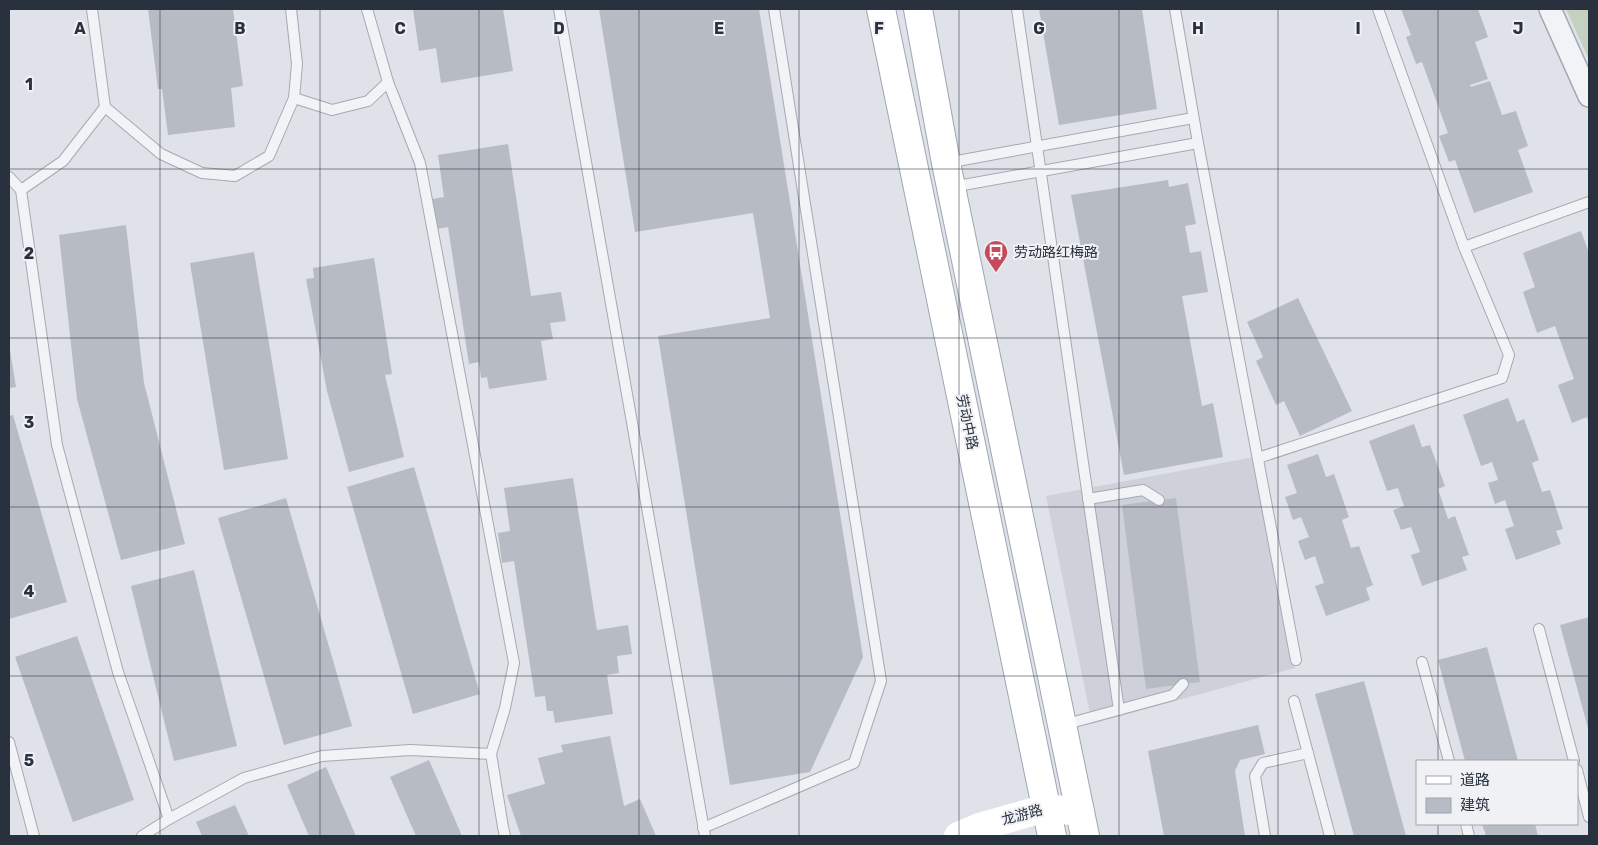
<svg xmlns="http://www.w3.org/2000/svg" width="1598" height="845" viewBox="0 0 1598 845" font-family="Rubik,'Noto Sans SC',sans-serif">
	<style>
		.built { fill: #ced1d9 }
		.green { fill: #c4d1c1 }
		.building { fill: #b7bbc4 }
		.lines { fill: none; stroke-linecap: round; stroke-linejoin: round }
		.lane-casing { stroke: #a5a9b2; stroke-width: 12 }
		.street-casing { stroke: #a5a9b2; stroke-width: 24 }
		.primary-casing { stroke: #9fa6b3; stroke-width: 30 }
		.lane { stroke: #f2f3f6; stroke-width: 10 }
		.street { stroke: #f2f3f6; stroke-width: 21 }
		.secondary { stroke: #fff; stroke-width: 28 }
		.primary { stroke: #fff; stroke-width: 28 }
		.grid { fill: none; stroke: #29303e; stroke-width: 1; stroke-opacity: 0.55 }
		.labels { text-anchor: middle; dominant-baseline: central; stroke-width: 4; stroke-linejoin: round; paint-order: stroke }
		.poi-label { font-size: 14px; fill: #29303e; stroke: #eff1f5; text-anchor: start }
		.street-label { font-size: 14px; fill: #29303e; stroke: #eff1f5 }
		.grid-label { font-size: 16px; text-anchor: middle; font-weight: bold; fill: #29303e; stroke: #eff1f5; stroke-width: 4; stroke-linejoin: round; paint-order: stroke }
	</style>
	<rect width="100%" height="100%" fill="#dfe2e8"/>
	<polygon class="built" points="1254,457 1295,668 1092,724 1046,496"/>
	<polygon class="green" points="1566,9 1589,9 1589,60"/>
	<g class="building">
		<polygon points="148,9 233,9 243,86 231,88 235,127 168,135 162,89 158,89"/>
		<polygon points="413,9 503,9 513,71 441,83 436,48 419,51"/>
		<polygon points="599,9 759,9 863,657 810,772 730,785 658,336 770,318 753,213 635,232"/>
		<polygon points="1039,9 1142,9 1157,109 1059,125"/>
		<polygon points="1401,9 1478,9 1488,37 1475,42 1488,79 1470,85 1471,87 1490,81 1502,115 1516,111 1528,146 1518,150 1533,192 1474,213 1455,160 1449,162 1439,136 1448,133 1422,62 1416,64 1406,37 1411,35"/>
		<polygon points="508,144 531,296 561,292 566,321 550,323 553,339 541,341 547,380 489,389 487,377 481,378 479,362 469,364 448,227 437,229 432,199 444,197 438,155"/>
		<polygon points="1168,180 1169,187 1188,183 1196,224 1185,226 1190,253 1201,251 1208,292 1182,296 1202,406 1213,403 1223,457 1124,475 1071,195"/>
		<polygon points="126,225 144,383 185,544 121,560 77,399 59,235"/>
		<polygon points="1581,231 1589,253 1589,424 1587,417 1572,423 1558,385 1574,379 1555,326 1537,333 1523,292 1535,287 1523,253"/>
		<polygon points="254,252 288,459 224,470 190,263"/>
		<polygon points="374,258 392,374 385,375 404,457 349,472 327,391 306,279 314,278 313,268"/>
		<polygon points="1298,298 1352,411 1300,436 1284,401 1276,405 1256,361 1263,357 1247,322"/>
		<polygon points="9,344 16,387 9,388"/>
		<polygon points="1508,398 1517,422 1524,419 1539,460 1532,463 1542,492 1550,490 1563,529 1556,531 1561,544 1516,560 1505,529 1514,526 1505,500 1495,504 1488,483 1498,480 1492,462 1481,466 1463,415"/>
		<polygon points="13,415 67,602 9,619 9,416"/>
		<polygon points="1414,424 1422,447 1430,445 1445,486 1438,489 1448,519 1455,516 1469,555 1462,557 1467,570 1422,586 1411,555 1420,552 1411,527 1401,530 1393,510 1404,506 1398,488 1387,491 1369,441"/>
		<polygon points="1318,454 1326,477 1334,474 1349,517 1342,520 1351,548 1359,546 1373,585 1366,588 1370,600 1326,616 1315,586 1324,583 1315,556 1305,560 1298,541 1309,537 1301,517 1293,520 1285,497 1297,493 1287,465"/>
		<polygon points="414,467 480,694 413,714 347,487"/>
		<polygon points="573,478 597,630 628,625 632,654 617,656 619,673 607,675 613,714 555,723 553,711 547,711 545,696 535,697 514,561 502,563 498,533 510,531 504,488"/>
		<polygon points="286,498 352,726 284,745 218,518"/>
		<polygon points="1176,498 1200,682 1146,689 1122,505"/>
		<polygon points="194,570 237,746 174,761 131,586"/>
		<polygon points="1589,617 1589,732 1560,625"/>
		<polygon points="77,636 134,800 73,822 15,657"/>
		<polygon points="1487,647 1518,761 1465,761 1438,660"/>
		<polygon points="1364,681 1406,836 1354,836 1315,694"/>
		<polygon points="1258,725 1265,754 1240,760 1235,771 1245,836 1164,836 1148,751"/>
		<polygon points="610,736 624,806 640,799 656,836 521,836 507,795 545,784 538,758 563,752 561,745"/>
		<polygon points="429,760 462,836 416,836 390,777"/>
		<polygon points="326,767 356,836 309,836 287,785"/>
		<polygon points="235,805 249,836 202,836 196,822"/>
		<polygon points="1482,824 1535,824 1538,836 1486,836"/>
	</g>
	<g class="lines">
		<g class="lane-casing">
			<g id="lane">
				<polyline points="92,9 105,107 161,154 202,173 235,176 269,156 294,98 297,64 291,9"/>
				<polyline points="367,9 388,82 420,163 514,663 505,708 491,754 503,827 505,836"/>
				<polyline points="559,9 705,836"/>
				<polyline points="1017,9 1119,710"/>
				<polyline points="1175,9 1198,143 1296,660"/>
				<polyline points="294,98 332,110 368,101 388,82"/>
				<polyline points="946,163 1193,118"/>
				<polyline points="9,177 21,190 57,445 118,672 169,819"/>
				<polyline points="952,187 1198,143"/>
				<polyline points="21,190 63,161 105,107"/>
				<polyline points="1464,247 1589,202"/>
				<polyline points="1258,458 1502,378 1509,355 1464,247 1378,9"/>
				<polyline points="1088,499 1143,490 1159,500"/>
				<polyline points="1539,629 1574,761"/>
				<polyline points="1422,662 1449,761"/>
				<polyline points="1294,701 1330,836"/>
				<polyline points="1063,725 1173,695 1183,684"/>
				<polyline points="9,742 34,836"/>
				<polyline points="1577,770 1589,817"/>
				<polyline points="1466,824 1469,836"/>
				<polyline points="703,828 854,763 881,681 774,9"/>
				<polyline points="142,836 169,819 244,778 322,756 410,750 491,754"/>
				<polyline points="1265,836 1255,776 1263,763 1308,753"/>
			</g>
		</g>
		<g class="street-casing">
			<polyline id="street" points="1550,9 1589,96"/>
		</g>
		<g class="primary-casing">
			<g id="primary">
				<polyline points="881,9 1052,836"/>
				<polyline points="918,9 946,163 1085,836"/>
			</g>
		</g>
		<use href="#lane" class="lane"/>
		<use href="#street" class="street"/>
		<polyline class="secondary" points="958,836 979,827 1046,808 1080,812"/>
		<use href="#primary" class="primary"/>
	</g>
	<path class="grid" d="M 160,9 L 160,836M 320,9 L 320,836M 479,9 L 479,836M 639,9 L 639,836M 799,9 L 799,836M 959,9 L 959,836M 1119,9 L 1119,836M 1278,9 L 1278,836M 1438,9 L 1438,761M 9,169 L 1589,169M 9,338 L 1589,338M 9,507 L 1589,507M 9,676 L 1589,676M 1438,824 L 1438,836"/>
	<defs>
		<g id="bus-pin" transform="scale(1.25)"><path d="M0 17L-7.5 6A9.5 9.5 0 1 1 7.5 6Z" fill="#c64b5a" stroke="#eff1f5"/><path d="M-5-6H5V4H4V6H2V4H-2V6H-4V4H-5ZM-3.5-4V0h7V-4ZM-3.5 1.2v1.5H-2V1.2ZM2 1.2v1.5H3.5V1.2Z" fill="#fff"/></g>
	</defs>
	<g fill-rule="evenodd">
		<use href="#bus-pin" x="996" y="252"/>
	</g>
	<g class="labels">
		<g class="poi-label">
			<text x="1014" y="252">劳动路红梅路</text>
		</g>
		<g class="street-label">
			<text transform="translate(967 422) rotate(78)">劳动中路</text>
			<text transform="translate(1022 815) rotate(-15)">龙游路</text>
		</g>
	</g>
	<g class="grid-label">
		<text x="80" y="34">A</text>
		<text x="240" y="34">B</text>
		<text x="400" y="34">C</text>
		<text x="559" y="34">D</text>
		<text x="719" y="34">E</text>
		<text x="879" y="34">F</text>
		<text x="1039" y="34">G</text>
		<text x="1198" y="34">H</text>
		<text x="1358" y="34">I</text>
		<text x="1518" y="34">J</text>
		<text x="29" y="90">1</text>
		<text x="29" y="259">2</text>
		<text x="29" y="428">3</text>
		<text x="29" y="597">4</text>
		<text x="29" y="766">5</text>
	</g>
	<rect width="1598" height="845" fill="none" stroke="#29303e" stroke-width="20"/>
	<rect x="1416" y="760" width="162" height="65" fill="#eff1f5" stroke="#a0a4ac"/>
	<rect x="1426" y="776" width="25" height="8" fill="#ffffff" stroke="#a0a4ac"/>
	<text x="1460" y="785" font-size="15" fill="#29303e">道路</text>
	<rect x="1426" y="798" width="25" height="15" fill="#b7bbc4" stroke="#a0a4ac"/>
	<text x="1460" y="810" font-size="15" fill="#29303e">建筑</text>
</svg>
